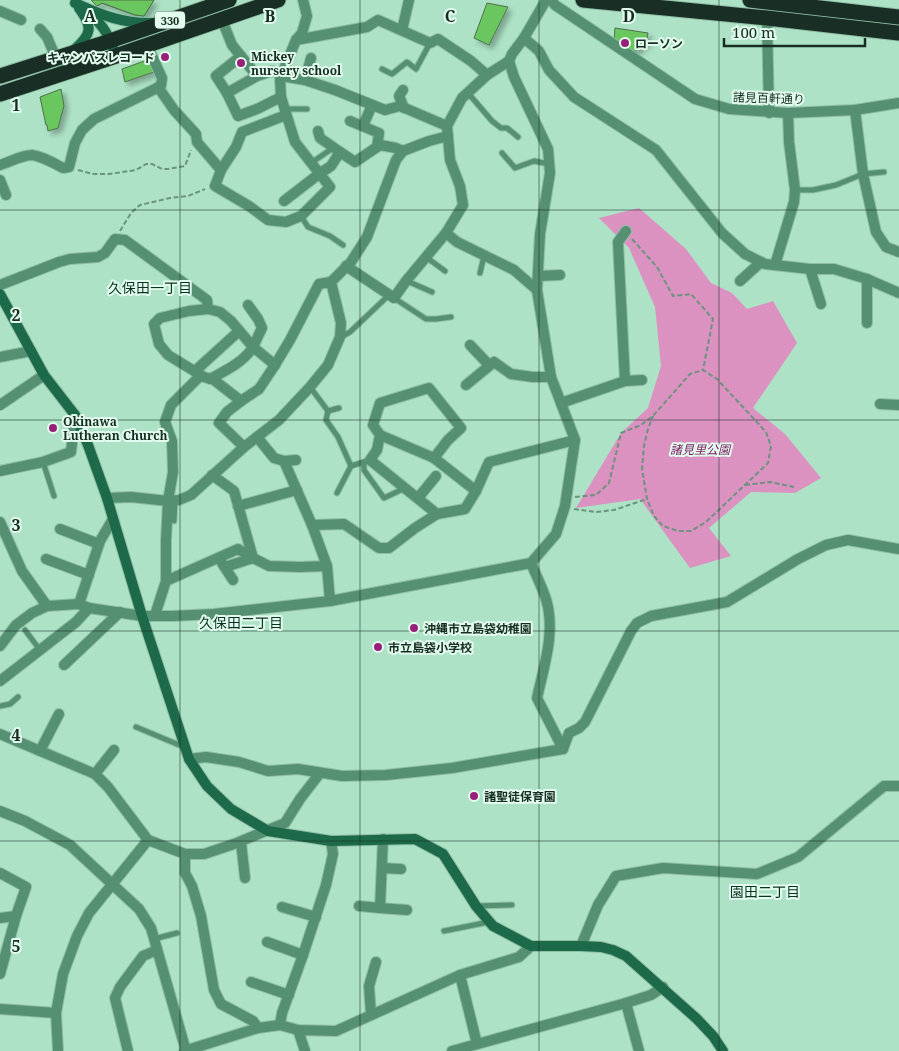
<svg xmlns="http://www.w3.org/2000/svg" width="899" height="1051" viewBox="0 0 899 1051" font-family="'Noto Serif','Noto Sans JP',serif">
	<style>
		.green { fill: #db92c1 }
		.building { fill: #6ac65e; stroke: #50704c; filter: url(#shadow) }
		.lines { fill: none; stroke-linecap: round; stroke-linejoin: round }
		.lane-casing { stroke: #8fbea5; stroke-width: 7 }
		.street-casing { stroke: #8fbea5; stroke-width: 12 }
		.secondary-casing { stroke: #8fbea5; stroke-width: 12 }
		.highway-casing { stroke: #8fbea5; stroke-width: 17 }
		.path { stroke: #6c937f; stroke-width: 2; stroke-dasharray: 5 2.5; stroke-linecap: butt }
		.lane { stroke: #569073; stroke-width: 5 }
		.street { stroke: #569073; stroke-width: 10 }
		.secondary { stroke: #1d6a4a; stroke-width: 10 }
		.highway { stroke: #192e24; stroke-width: 15 }
		.grid { fill: none; stroke: #172c22; stroke-width: 1; stroke-opacity: 0.55 }
		.poi-dot { fill: #992079; stroke: #e2fced; stroke-width: 2 }
		.labels { text-anchor: middle; dominant-baseline: central; stroke-width: 4; stroke-linejoin: round; paint-order: stroke }
		.shield { fill: #e2fced; stroke: #546a5f; stroke-width: 1 }
		.shield-label { font-size: 11px; font-weight: bold; fill: #172c22 }
		.poi-label { font-size: 12px; font-weight: bold; fill: #172c22; stroke: #e2fced; text-anchor: start }
		.street-label { font-size: 12px; fill: #172c22; stroke: #e2fced }
		.park-label { font-size: 12px; font-style: italic; fill: #7d1562; stroke: #e2fced }
		.neighbourhood-label { font-size: 14px; fill: #0a3121; stroke: #e2fced }
		.grid-label { font-size: 16px; text-anchor: middle; font-weight: bold; fill: #172c22; stroke: #e2fced; stroke-width: 4; stroke-linejoin: round; paint-order: stroke }
	</style>
	<defs>
		<filter id="shadow"><feDropShadow dx="4" dy="4" stdDeviation="2.5" flood-color="#0004"/></filter>
	</defs>
	<rect width="100%" height="100%" fill="#ade2c6"/>
	<polygon class="green" points="639,208 686,249 711,283 732,293 747,309 773,301 797,343 753,408 785,434 821,478 795,493 751,492 709,528 731,556 690,568 640,499 576,508 621,433 648,408 661,366 655,307 629,248 599,218"/>
	<g class="building">
		<polygon points="91,0 154,0 144,16 135,15 102,3 97,6"/>
		<polygon points="91,0 154,0 144,16 135,15 102,3 97,6"/>
		<polygon points="487,3 508,7 489,45 474,38"/>
		<polygon points="615,28 648,33 646,43 634,52 614,41"/>
		<polygon points="150,59 154,72 125,82 122,69"/>
		<polygon points="61,89 64,106 58,128 48,131 47,125 46,125 40,97"/>
	</g>
	<g class="lines">
		<g class="lane-casing">
			<g id="lane">
				<polyline points="382,69 392,74 407,62 416,69 430,43"/>
				<polyline points="468,93 492,121 501,128 507,128 518,137"/>
				<polyline points="285,109 307,109"/>
				<polyline points="502,153 515,168 534,161 549,164"/>
				<polyline points="311,163 333,148"/>
				<polyline points="795,190 813,190 836,185 863,174 884,172"/>
				<polyline points="301,216 308,227 330,236 343,245"/>
				<polyline points="426,257 445,271"/>
				<polyline points="480,273 484,256"/>
				<polyline points="407,281 432,292"/>
				<polyline points="394,298 426,319 436,319 451,317"/>
				<polyline points="341,337 350,332 389,295"/>
				<polyline points="310,387 328,411 326,420 338,437 351,466 370,460"/>
				<polyline points="328,411 339,408"/>
				<polyline points="43,462 54,496"/>
				<polyline points="364,462 364,470 384,498 405,488"/>
				<polyline points="337,493 351,466"/>
				<polyline points="174,521 175,500"/>
				<polyline points="25,630 40,650"/>
				<polyline points="0,706 10,704 18,697"/>
				<polyline points="136,727 184,747"/>
				<polyline points="476,906 512,905"/>
				<polyline points="444,931 489,922"/>
				<polyline points="154,939 177,933"/>
			</g>
		</g>
		<g class="street-casing">
			<g id="street">
				<polyline points="551,0 555,5 695,99 729,109 788,113 855,110 899,103"/>
				<polyline points="0,11 21,20"/>
				<polyline points="767,18 769,113"/>
				<polyline points="222,20 232,45 257,76 272,71 283,74 287,77 305,80 335,90 385,110 400,106 447,126"/>
				<polyline points="40,29 47,37 56,58"/>
				<polyline points="402,30 409,0"/>
				<polyline points="524,38 539,51 549,70 574,97 656,150 722,233 745,254 765,264 810,269 834,269 867,279 899,293"/>
				<polyline points="296,40 367,27 378,20 430,43 438,39 471,61 487,75"/>
				<polyline points="241,56 216,76 227,93 238,116 257,109 281,97"/>
				<polyline points="305,80 311,58"/>
				<polyline points="158,87 174,110 196,134 197,142 221,170 215,186 249,206 268,220 286,222 301,216 330,187 295,142 281,97 280,79 296,40 302,33 307,16 303,0"/>
				<polyline points="403,90 399,96 404,108"/>
				<polyline points="227,93 257,76"/>
				<polyline points="855,110 863,174 876,232 886,247 899,252"/>
				<polyline points="350,121 379,133 377,147"/>
				<polyline points="363,126 372,105"/>
				<polyline points="318,131 320,138 340,152"/>
				<path d="M 0,165 C 10,162 22,155 32,155 C 40,156 56,164 63,168 L 69,167 L 75,143 L 82,130 L 94,119 L 161,86 L 162,78 L 147,45"/>
				<polyline points="221,170 236,147 242,132 286,115"/>
				<polyline points="0,180 6,195"/>
				<polyline points="284,201 319,174 331,166 340,152 355,162 380,145 396,148 403,151"/>
				<polyline points="446,233 457,242 514,270 537,290"/>
				<polyline points="775,265 794,202 795,190 789,142 788,113"/>
				<polyline points="346,266 394,298 406,281 446,233 463,205 460,186 450,160 447,126 462,98 487,75 509,61 512,54 524,38 546,0"/>
				<polyline points="810,269 821,304"/>
				<polyline points="538,276 560,275"/>
				<polyline points="740,281 761,262"/>
				<polyline points="0,285 59,262 70,259 98,257 105,253 115,239 125,240 207,300 208,309 220,312 231,321 253,347 275,365 290,340 319,284 331,282"/>
				<polyline points="208,309 189,311 160,318 154,324 159,344 168,355 204,377 214,380 241,401 227,412 219,423 244,447"/>
				<polyline points="867,323 867,279"/>
				<polyline points="470,345 489,365"/>
				<polyline points="0,357 31,351"/>
				<polyline points="195,371 239,331"/>
				<path d="M 210,379 C 225,371 244,362 253,347 C 256,341 259,334 262,328 L 258,319 L 248,305"/>
				<polyline points="625,381 642,380"/>
				<polyline points="466,385 494,362 511,374 533,377 551,377"/>
				<polyline points="241,401 259,389 275,365"/>
				<polyline points="561,403 625,381 618,242 626,231"/>
				<polyline points="880,404 899,405"/>
				<polyline points="0,405 44,375"/>
				<polyline points="380,435 434,458"/>
				<polyline points="257,437 274,458 284,461 312,525 327,566 330,601"/>
				<polyline points="284,461 296,460"/>
				<polyline points="0,471 43,462 71,452 75,415"/>
				<polyline points="212,475 234,491 253,558 269,566 300,567 327,566"/>
				<polyline points="107,498 131,497 168,501 179,500 191,495 244,447 279,420 310,387 328,365 340,337 341,323 331,282 351,262 367,237 396,160 403,151 429,141 448,136"/>
				<polyline points="418,498 436,476"/>
				<polyline points="238,506 297,490"/>
				<polyline points="437,514 370,460 377,450 380,435 373,425 380,403 429,388 461,428 448,440 434,458 476,491"/>
				<polyline points="0,522 22,571 47,606"/>
				<polyline points="312,525 344,524 379,548 389,548 415,528 437,514 465,509 476,491 489,462 575,440"/>
				<polyline points="60,529 99,544"/>
				<polyline points="46,559 89,575"/>
				<polyline points="222,563 233,580"/>
				<path d="M 531,563 C 536,575 542,587 546,599 C 556,631 544,666 537,698 L 563,749"/>
				<polyline points="225,567 253,558"/>
				<polyline points="166,581 238,549 253,558"/>
				<polyline points="79,604 100,541 113,519"/>
				<polyline points="155,615 166,581 166,541 168,501 173,472 172,441 165,422 171,405 201,375"/>
				<polyline points="0,646 16,625 32,613 47,606 79,604 89,608 142,616 172,616 214,614 330,601 531,563 556,534 565,506 575,440 551,377 537,290 540,234 550,173 548,149 514,77 509,61"/>
				<polyline points="64,665 120,612"/>
				<polyline points="0,681 76,622 89,608"/>
				<polyline points="0,734 95,774 108,787 148,840 185,854 204,854 234,844 285,823 300,799 320,773"/>
				<polyline points="563,749 569,733 579,728 585,722 631,631 637,623 651,616 727,602 798,559 826,545 848,540 899,549"/>
				<polyline points="40,751 59,714"/>
				<polyline points="189,759 206,757 239,762 268,771 298,769 342,776 386,775 452,768 563,749"/>
				<polyline points="95,774 114,750"/>
				<polyline points="0,811 25,821 70,845 139,909 151,928 186,1051"/>
				<polyline points="383,839 380,908 407,910"/>
				<polyline points="241,842 245,878"/>
				<polyline points="185,854 185,873 192,886 201,916 214,990 221,1004 253,1021 258,1028"/>
				<polyline points="382,868 401,869"/>
				<polyline points="0,873 26,887 16,916 0,974"/>
				<polyline points="359,906 380,908"/>
				<polyline points="282,907 316,917"/>
				<polyline points="0,918 16,916"/>
				<polyline points="267,942 303,955"/>
				<polyline points="581,946 598,905 616,876 663,868 757,874 798,857 884,786 899,786"/>
				<polyline points="460,975 477,1044"/>
				<polyline points="251,982 289,995"/>
				<polyline points="626,1003 639,1051"/>
				<polyline points="0,1009 56,1013"/>
				<polyline points="371,1015 369,986 376,962"/>
				<polyline points="280,1025 282,1013 303,955 326,885 333,854 331,841"/>
				<polyline points="298,1030 305,1051"/>
				<polyline points="58,1051 56,1013 63,974 77,936 89,913 148,840"/>
				<polyline points="128,1051 115,998 120,987 143,956 157,950"/>
				<polyline points="184,1051 258,1028 280,1025 298,1030 336,1031 460,975 519,957 531,946"/>
				<polyline points="452,1051 626,1003 651,995 663,987"/>
			</g>
		</g>
		<g class="secondary-casing">
			<g id="secondary">
				<path d="M 75,3 C 101,15 124,24 153,23"/>
				<path d="M 89,13 C 105,27 109,36 116,56"/>
				<path d="M 74,50 C 92,34 93,27 79,8"/>
				<polyline points="0,294 44,375 75,415 88,445 107,498 142,616 189,759 207,786 231,809 268,831 331,841 415,839 443,854 476,906 493,926 531,946 581,946 601,947 613,950 626,956 697,1019 713,1036 723,1051"/>
			</g>
		</g>
		<g class="highway-casing">
			<g id="highway">
				<polyline points="583,0 767,18 899,33"/>
				<polyline points="750,0 899,17"/>
				<polyline points="0,76 98,45 229,0"/>
				<polyline points="0,94 116,56 278,0"/>
			</g>
		</g>
		<g class="path">
			<polyline points="78,170 93,174 109,174 136,170 146,164 152,164 162,169 168,169 185,166 191,150"/>
			<polyline points="120,231 131,213 140,205 170,198 188,196 205,189"/>
			<polyline points="632,239 657,267 673,296 691,294 713,319 703,370"/>
			<polyline points="745,485 770,482 794,487"/>
			<polyline points="575,497 596,495 609,483 621,433 641,425 653,416 690,374 703,370 717,379 766,432 771,446 768,463 706,522 691,531 678,531 663,526 654,516 647,499 642,469 644,446 648,429 653,416"/>
			<polyline points="574,509 596,512 614,510 647,499"/>
		</g>
		<use href="#lane" class="lane"/>
		<use href="#street" class="street"/>
		<use href="#secondary" class="secondary"/>
		<use href="#highway" class="highway"/>
	</g>
	<path class="grid" d="M 180,0 L 180,1051M 360,0 L 360,1051M 539,0 L 539,1051M 719,0 L 719,1051M 0,210 L 899,210M 0,420 L 899,420M 0,631 L 899,631M 0,841 L 899,841"/>
	<g class="poi-dot">
		<circle cx="625" cy="43" r="5"/>
		<circle cx="165" cy="57" r="5"/>
		<circle cx="241" cy="63" r="5"/>
		<circle cx="53" cy="428" r="5"/>
		<circle cx="414" cy="628" r="5"/>
		<circle cx="378" cy="647" r="5"/>
		<circle cx="474" cy="796" r="5"/>
	</g>
	<g class="labels">
		<rect class="shield" x="155" y="11.5" width="30" height="17" rx="4"/>
		<g class="shield-label">
			<text x="170" y="20">330</text>
		</g>
		<g class="poi-label">
			<text x="635" y="43">ローソン</text>
			<text x="251" y="56">Mickey<tspan x="251" dy="14">nursery school</tspan></text>
			<text x="155" y="57" text-anchor="end">キャンパスレコード</text>
			<text x="63" y="421">Okinawa<tspan x="63" dy="14">Lutheran Church</tspan></text>
			<text x="424" y="628">沖縄市立島袋幼稚園</text>
			<text x="388" y="647">市立島袋小学校</text>
			<text x="484" y="796">諸聖徒保育園</text>
		</g>
		<g class="street-label">
			<text transform="translate(769 98) rotate(2)">諸見百軒通り</text>
		</g>
		<g class="park-label">
			<text x="700" y="449">諸見里公園</text>
		</g>
		<g class="neighbourhood-label">
			<text x="150" y="287">久保田一丁目</text>
			<text x="241" y="622">久保田二丁目</text>
			<text x="765" y="891">園田二丁目</text>
		</g>
	</g>
	<g class="grid-label">
		<text x="90" y="22">A</text>
		<text x="270" y="22">B</text>
		<text x="450" y="22">C</text>
		<text x="629" y="22">D</text>
		<text x="16" y="111">1</text>
		<text x="16" y="321">2</text>
		<text x="16" y="531">3</text>
		<text x="16" y="741">4</text>
		<text x="16" y="952">5</text>
	</g>
	<path d="M724 38v8h141v-8" fill="none" stroke="#172c22" stroke-width="2.5"/>
	<text x="732" y="38" font-size="15" fill="#172c22" stroke="#e2fced" stroke-width="4" paint-order="stroke">100 m</text>
</svg>
